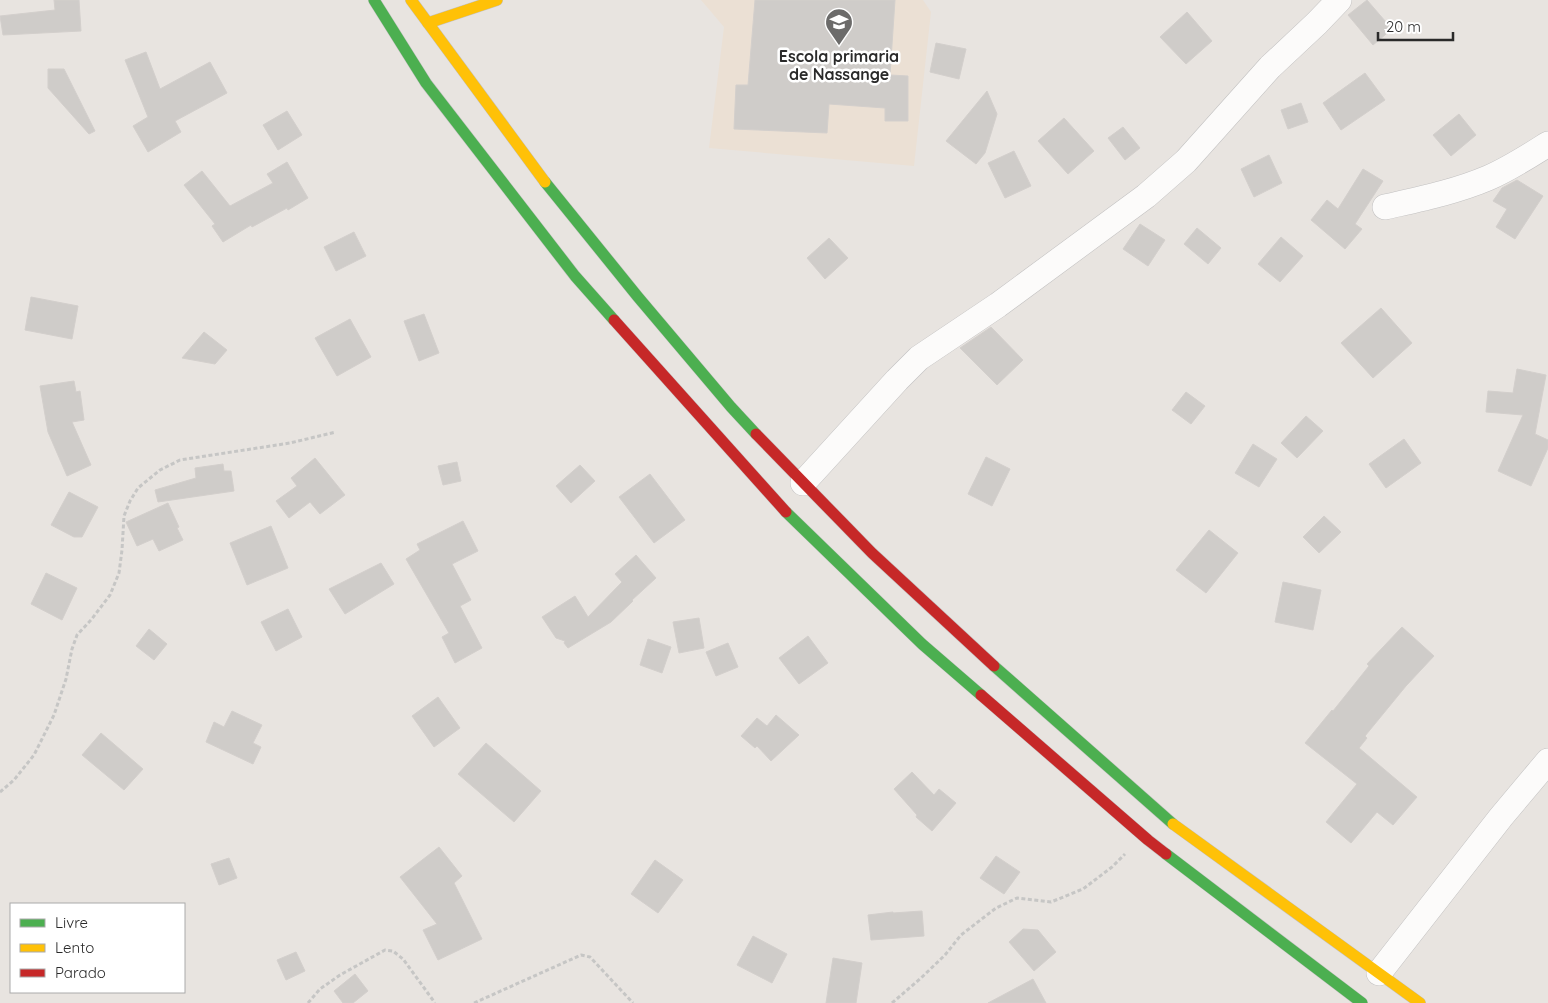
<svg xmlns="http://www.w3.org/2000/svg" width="1548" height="1003" viewBox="0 0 1548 1003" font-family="Quicksand,sans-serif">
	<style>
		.education { fill: #ebe0d4 }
		.building { fill: #cfccc9; stroke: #d3cfcc }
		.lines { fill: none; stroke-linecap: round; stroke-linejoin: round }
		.street-casing { stroke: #c2c1c1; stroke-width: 26 }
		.fast-casing { stroke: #c2c1c1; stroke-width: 12 }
		.slow-casing { stroke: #c2c1c1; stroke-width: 12 }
		.jam-casing { stroke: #c2c1c1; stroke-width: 12 }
		.path { stroke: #c6c6c5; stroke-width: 3; stroke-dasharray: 4 2.5; stroke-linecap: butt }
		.street { stroke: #fcfbfa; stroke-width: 25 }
		.fast { stroke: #4caf50; stroke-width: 11 }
		.slow { stroke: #ffc107; stroke-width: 11 }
		.jam { stroke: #c62828; stroke-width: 11 }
		.labels { text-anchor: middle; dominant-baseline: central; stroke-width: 5; stroke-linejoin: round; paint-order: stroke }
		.poi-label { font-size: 16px; font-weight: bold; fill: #2a2a2a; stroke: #fff }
	</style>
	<rect width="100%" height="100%" fill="#e8e4e0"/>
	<polygon class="education" points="701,0 923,0 931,12 914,166 709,148 724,27"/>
	<g class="building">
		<polygon points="54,0 79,0 81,31 3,35 0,16 55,10"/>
		<polygon points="755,0 895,0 890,75 908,76 908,121 885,121 885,108 829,104 827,133 734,129 736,85 748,85"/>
		<polygon points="1367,0 1392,29 1373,45 1348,15"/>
		<polygon points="1187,12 1212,41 1186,64 1160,37"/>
		<polygon points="936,43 966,49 959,79 930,72"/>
		<polygon points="146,52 160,89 210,62 227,93 175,121 181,132 148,152 133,126 148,117 125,60"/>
		<polygon points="48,69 64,69 95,131 89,134 48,88"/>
		<polygon points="1365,73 1385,100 1341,130 1323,103"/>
		<polygon points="987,91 997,114 985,153 976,164 946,141"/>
		<polygon points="1301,103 1308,122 1288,129 1281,110"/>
		<polygon points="287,111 302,135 278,150 263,125"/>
		<polygon points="1459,114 1476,135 1451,156 1433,135"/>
		<polygon points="1064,118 1094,151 1068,174 1038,141"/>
		<polygon points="1123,127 1140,148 1125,160 1108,138"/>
		<polygon points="1014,151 1031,186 1005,198 988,163"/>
		<polygon points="1269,155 1282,183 1254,197 1241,169"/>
		<polygon points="287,162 308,198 288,210 287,208 252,227 251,225 223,242 212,226 215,224 184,185 202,171 230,206 273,183 267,174"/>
		<polygon points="1363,169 1383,181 1355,224 1362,229 1345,249 1311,220 1327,200 1338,209"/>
		<polygon points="1517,180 1543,196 1515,239 1496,227 1507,209 1493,201 1502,188"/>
		<polygon points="1140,224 1165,240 1148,266 1123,249"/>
		<polygon points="1197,228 1221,248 1208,264 1184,244"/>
		<polygon points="354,232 366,256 336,271 324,247"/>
		<polygon points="1281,237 1303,256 1280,282 1258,264"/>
		<polygon points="829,238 848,258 825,279 807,258"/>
		<polygon points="31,297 78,306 72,339 25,330"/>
		<polygon points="1381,308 1412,343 1373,378 1341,343"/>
		<polygon points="424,314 439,353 419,361 404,321"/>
		<polygon points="350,319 371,357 337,376 315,338"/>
		<polygon points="991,327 1023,360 997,385 960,348"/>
		<polygon points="204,332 227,350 215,364 182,358"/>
		<polygon points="1517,369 1546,375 1535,434 1548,440 1548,448 1531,486 1498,471 1523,415 1486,412 1488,391 1513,393"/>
		<polygon points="74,381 76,392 80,391 84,420 72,422 91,465 67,476 48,432 40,386"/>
		<polygon points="1186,392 1205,406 1191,424 1172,410"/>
		<polygon points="1306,416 1323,431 1297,458 1281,443"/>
		<polygon points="1404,439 1421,463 1386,488 1369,464"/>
		<polygon points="1253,444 1277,459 1259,487 1235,473"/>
		<polygon points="986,457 1010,469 992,506 968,494"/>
		<polygon points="315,458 345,495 320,514 310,502 289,518 276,501 297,486 291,478"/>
		<polygon points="457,462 461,481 443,485 438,466"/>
		<polygon points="223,464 224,471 231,471 234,491 158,502 155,490 196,478 195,468"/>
		<polygon points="580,465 595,481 571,503 556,486"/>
		<polygon points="650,474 685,520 654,543 619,497"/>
		<polygon points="69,492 98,507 82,537 74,537 51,525"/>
		<polygon points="168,503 179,527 177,528 183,540 159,551 153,539 137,546 126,522"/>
		<polygon points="1324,516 1341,532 1319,553 1303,537"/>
		<polygon points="463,521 478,551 452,564 471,600 460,606 482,648 455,663 442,637 449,633 406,559 420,550 417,544"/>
		<polygon points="271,526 288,568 247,585 230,543"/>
		<polygon points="1209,530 1238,553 1206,593 1176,570"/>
		<polygon points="636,555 656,578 632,600 633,601 611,622 568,648 564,643 565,641 556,638 542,617 575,596 588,617 622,582 615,574"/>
		<polygon points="381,563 394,584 345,614 329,589"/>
		<polygon points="46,573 77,588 62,620 31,604"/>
		<polygon points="1283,582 1321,590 1313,630 1275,622"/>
		<polygon points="288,609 302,637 276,651 261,622"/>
		<polygon points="699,618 704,648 679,653 673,622"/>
		<polygon points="1402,627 1434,656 1406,686 1365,736 1367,738 1359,748 1417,797 1393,825 1377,812 1351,843 1326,822 1357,784 1305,743 1332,710 1333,711 1369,666 1367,664"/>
		<polygon points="149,629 167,644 154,660 136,646"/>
		<polygon points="808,636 828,663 799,684 779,658"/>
		<polygon points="648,639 671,647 662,673 640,665"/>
		<polygon points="728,643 738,667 716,676 706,652"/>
		<polygon points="438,697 460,728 434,747 412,716"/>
		<polygon points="232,711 262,725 253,743 261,747 253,764 206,742 214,722 224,727"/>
		<polygon points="776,715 799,735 771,761 757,746 755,748 741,736 757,718 767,726"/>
		<polygon points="101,733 143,769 124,790 82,755"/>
		<polygon points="486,743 541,791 514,822 458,774"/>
		<polygon points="912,772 934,795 939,789 956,803 932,831 916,817 917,815 894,789"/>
		<polygon points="439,847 462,876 454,883 482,939 438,960 423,930 437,924 400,877"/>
		<polygon points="996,856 1020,872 1004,894 980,878"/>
		<polygon points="229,858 237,878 219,885 211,864"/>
		<polygon points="655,860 683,880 658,913 631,894"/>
		<polygon points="922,911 924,936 871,940 868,915 893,912 893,913"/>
		<polygon points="1023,929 1038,930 1056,952 1034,971 1009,942"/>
		<polygon points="753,936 787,954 772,983 737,965"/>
		<polygon points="296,952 305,971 286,980 277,960"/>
		<polygon points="833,958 862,963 856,1003 826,1003"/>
		<polygon points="355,974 368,991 353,1003 343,1003 334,991"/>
		<polygon points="1033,979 1046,1003 988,1003"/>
	</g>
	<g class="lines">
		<g class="street-casing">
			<g id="street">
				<path d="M 1385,207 C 1420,199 1455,192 1488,178 C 1509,169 1529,156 1548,144"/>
				<polyline points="803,483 897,380 919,358 998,305 1146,196 1186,161 1270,67 1317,23 1339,0"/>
				<polyline points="1379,973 1501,817 1548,761"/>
			</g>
		</g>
		<g class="fast-casing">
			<g id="fast">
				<polyline points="374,0 426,83 575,276 614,320"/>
				<polyline points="545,182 638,297 731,407 756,434"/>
				<polyline points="786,512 922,644 981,695"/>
				<polyline points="994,666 1173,824"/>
				<polyline points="1166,854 1362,1003"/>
			</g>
		</g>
		<g class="slow-casing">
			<g id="slow">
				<polyline points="411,0 545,182"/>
				<polyline points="428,23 497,0"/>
				<polyline points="1173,824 1420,1003"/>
			</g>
		</g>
		<g class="jam-casing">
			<g id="jam">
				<polyline points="614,320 786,512"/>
				<polyline points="756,434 872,553 994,666"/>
				<polyline points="981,695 1148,840 1166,854"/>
			</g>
		</g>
		<g class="path">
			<polyline points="0,792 14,780 34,755 54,715 66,679 72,649 77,635 91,620 110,595 119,573 122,550 124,516 130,501 138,488 160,470 180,460 290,443 336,432"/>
			<polyline points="308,1003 320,989 340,975 385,950 393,951 403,959 435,1003"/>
			<polyline points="474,1003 581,955 590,957 633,1003"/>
			<polyline points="892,1003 921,978 945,955 961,935 996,908 1017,898 1051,902 1083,889 1112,867 1125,854"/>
		</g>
		<use href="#street" class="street"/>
		<use href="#fast" class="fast"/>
		<use href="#slow" class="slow"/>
		<use href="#jam" class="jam"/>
	</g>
	<defs>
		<g id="school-pin" transform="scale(1.4375)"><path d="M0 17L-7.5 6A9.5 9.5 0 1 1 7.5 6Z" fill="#6c6b6a" stroke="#fff"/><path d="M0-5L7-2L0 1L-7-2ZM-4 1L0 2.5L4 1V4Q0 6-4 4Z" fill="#fff"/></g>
	</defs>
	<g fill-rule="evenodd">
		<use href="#school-pin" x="839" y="22"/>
	</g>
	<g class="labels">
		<g class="poi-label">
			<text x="839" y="56">Escola primaria<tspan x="839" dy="18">de Nassange</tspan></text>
		</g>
	</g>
	<rect x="10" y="903" width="175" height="90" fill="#ffffff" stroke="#aaaaaa"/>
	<rect x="20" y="919" width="25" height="8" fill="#4caf50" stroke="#aaaaaa"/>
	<text x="55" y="928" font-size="15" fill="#2a2a2a">Livre</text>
	<rect x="20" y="944" width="25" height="8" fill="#ffc107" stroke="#aaaaaa"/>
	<text x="55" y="953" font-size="15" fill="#2a2a2a">Lento</text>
	<rect x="20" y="969" width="25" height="8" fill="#c62828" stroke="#aaaaaa"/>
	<text x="55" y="978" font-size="15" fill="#2a2a2a">Parado</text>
	<path d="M1378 32v8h75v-8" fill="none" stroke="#2a2a2a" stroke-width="2.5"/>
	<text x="1386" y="32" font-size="15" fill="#2a2a2a" stroke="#ffffff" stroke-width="4" paint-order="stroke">20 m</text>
</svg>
